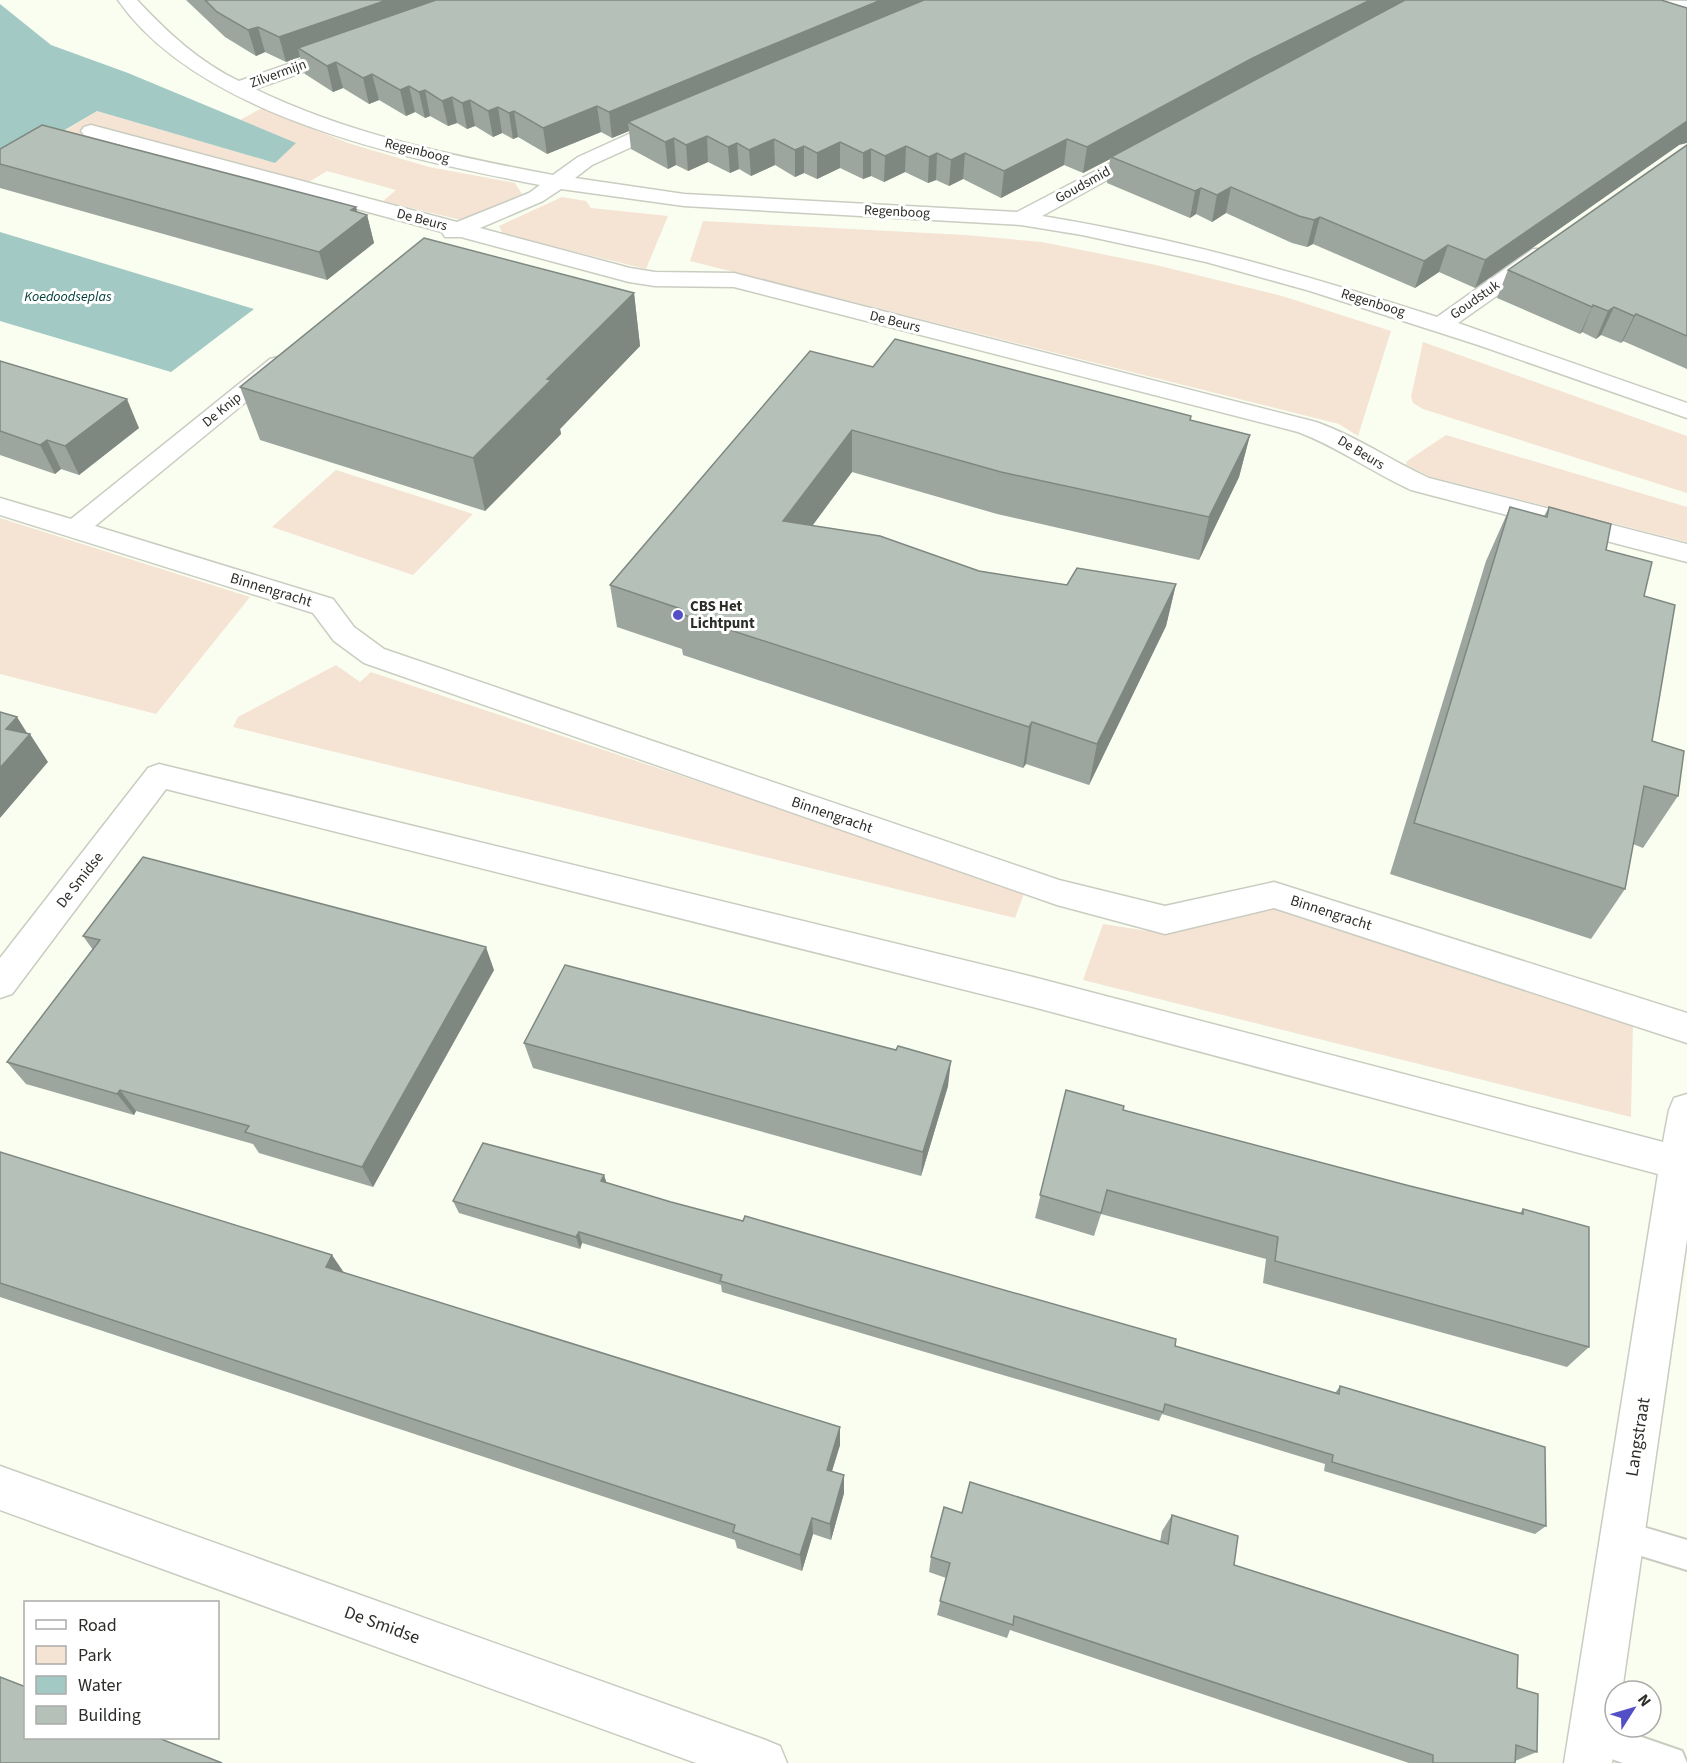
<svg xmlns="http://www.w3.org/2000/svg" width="1687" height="1763" viewBox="0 0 1687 1763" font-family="'Source Sans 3',sans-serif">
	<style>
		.green { fill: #f5e3d4 }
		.water { fill: #a2c9c3 }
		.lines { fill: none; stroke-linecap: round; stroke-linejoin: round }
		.service-casing { stroke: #c9cdc1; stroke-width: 4 }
		.minor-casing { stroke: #c9cdc1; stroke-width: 3 }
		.service { fill: #fff; fill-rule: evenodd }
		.minor { fill: #fff; fill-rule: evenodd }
		.wall { fill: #9ca69e }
		.shaded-wall { fill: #7f8781 }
		.building { fill: #b5c1b8; stroke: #7f8781; stroke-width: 1.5 }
		.poi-dot { fill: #5350c7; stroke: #fff; stroke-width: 2 }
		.labels { text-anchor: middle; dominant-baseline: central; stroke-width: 6; stroke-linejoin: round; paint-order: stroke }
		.far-street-label { font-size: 14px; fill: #2c2e29; stroke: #fff }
		.far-water-label { font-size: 14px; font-style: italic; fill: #003c36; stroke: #fff }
		.street-label { font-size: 15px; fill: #2c2e29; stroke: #fff }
		.poi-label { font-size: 15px; font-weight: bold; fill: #2c2e29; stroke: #fff; text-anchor: start }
		.near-street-label { font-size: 18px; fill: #2c2e29; stroke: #fff }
	</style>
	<rect width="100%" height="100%" fill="#f9fef1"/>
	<g class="green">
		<polygon points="262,108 348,143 429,167 515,183 522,194 461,220 383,201 396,190 327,171 309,182 96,126 74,138 59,134 97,111 275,163 295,143 240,120"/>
		<polygon points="562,197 586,201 591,208 668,216 646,269 503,234 499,226"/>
		<polygon points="703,221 965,235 1042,242 1156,265 1282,296 1391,331 1358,436 1339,424 690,261"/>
		<polygon points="1423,342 1687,436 1687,493 1423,409 1413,403 1411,397"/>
		<polygon points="1446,435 1687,507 1687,542 1428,476 1406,465 1407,461"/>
		<polygon points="336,470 473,514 413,575 272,527"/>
		<polygon points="0,518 250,597 156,714 0,674"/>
		<polygon points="336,665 360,682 371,672 1025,891 1015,918 233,727 238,717"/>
		<polygon points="1272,904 1633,1021 1631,1117 1083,980 1103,924 1148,931"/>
	</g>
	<g class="water">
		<polygon points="0,4 51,45 128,73 296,143 275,163 97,111 0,168"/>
		<polygon points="0,232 254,309 171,372 0,321"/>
	</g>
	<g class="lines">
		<g class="service-casing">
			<g id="service">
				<polygon points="1623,1521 1687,1540 1687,1570 1612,1547 1608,1536 1612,1525"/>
				<polygon points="1592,1720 1682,1751 1687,1763 1623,1763 1580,1748 1576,1736 1580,1724"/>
			</g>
		</g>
		<g class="minor-casing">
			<g id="minor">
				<path d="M 118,0 L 137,0 C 167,32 199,62 239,81 L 338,47 L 352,47 L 354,51 L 352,55 L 255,89 C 348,134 452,156 553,175 L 578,157 L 664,118 L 678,118 L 681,122 L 678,126 L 592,165 L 575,178 L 684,194 L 1017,212 L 1149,143 L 1156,145 L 1159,149 L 1156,153 L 1042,216 C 1177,238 1307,275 1437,317 L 1533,249 L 1549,249 L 1552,254 L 1549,259 L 1458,323 L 1687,403 L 1687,418 L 1478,345 L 1310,291 L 1206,262 L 1082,235 L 1021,225 L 684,206 L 561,189 L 543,201 L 480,228 L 630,268 L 655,272 L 734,273 L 1316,422 C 1356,436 1390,460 1429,478 L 1687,544 L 1687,562 L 1411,490 C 1372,472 1338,447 1298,432 L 734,287 L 655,286 L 629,282 L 461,237 L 445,237 L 442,232 L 84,135 L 81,131 L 84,127 L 91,125 L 457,222 L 529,193 L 540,185 C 408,159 199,117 118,0 Z"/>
				<polygon points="1613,0 1687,1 1687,11 1622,5"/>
				<polygon points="278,357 286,359 290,364 286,369 95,526 333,599 354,627 384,649 1059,880 1165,906 1274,882 1687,1013 1687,1043 1274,908 1165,934 1057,905 364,663 334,641 313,613 0,515 0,498 71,519 270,359"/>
				<polygon points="159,764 1033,977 1663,1142 1669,1110 1674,1098 1687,1094 1687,1239 1622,1691 1615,1691 1615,1727 1617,1727 1612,1763 1564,1763 1658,1174 1033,1007 166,789 12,994 0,998 0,958 148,768"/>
				<polygon points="0,1466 763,1739 780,1746 787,1763 696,1763 0,1510"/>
			</g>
		</g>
		<use href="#service" class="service"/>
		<use href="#minor" class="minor"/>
	</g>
	<g class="wall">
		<polygon points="186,0 1661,0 1679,145 1475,288 1439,272 1415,288 1313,244 1307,247 1292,243 1226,213 1212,222 1196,214 1190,218 1107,183 1110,159 1083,173 1064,165 1001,198 963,179 949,186 936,180 928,183 905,172 884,182 871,176 863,179 840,168 817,179 804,173 795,177 775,165 751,176 739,169 730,173 708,162 688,171 676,165 668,169 631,149 629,131 612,138 601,132 547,154 518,137 513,139 502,133 493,137 475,126 467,129 457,123 448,126 430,116 425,118 415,112 406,116 379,100 369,104 343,88 333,92 305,74 300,57 286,62 265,52 256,56 225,37"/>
		<polygon points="1687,145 1687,369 1623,341 1621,343 1601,335 1596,339 1582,332 1580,334 1497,298 1508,270"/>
		<polygon points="0,149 356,207 357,212 367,215 374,243 327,280 0,188"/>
		<polygon points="634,293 640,346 560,429 561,434 485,511 260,440 240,387"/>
		<polygon points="0,361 139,428 79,475 61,469 55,474 0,455"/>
		<polygon points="873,367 1191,420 1250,435 1239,477 1199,560 997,514 852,472 812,525 979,571 1067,585 1176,584 1166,626 1089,785 1026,764 1023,768 683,655 682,649 617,627 610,585"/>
		<polygon points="1510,507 1544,516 1549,507 1606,550 1644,596 1652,741 1678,796 1643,848 1633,844 1625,889 1591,939 1390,874 1486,561"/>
		<polygon points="83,936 494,970 373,1187 259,1153 253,1144 136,1111 134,1115 26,1084 7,1062 93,950"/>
		<polygon points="524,1043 948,1086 921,1176 533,1068"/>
		<polygon points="1066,1090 1123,1110 1406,1185 1520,1213 1523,1209 1589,1347 1567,1367 1263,1283 1266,1259 1101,1214 1094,1236 1035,1218"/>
		<polygon points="0,1152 344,1273 840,1427 840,1445 832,1471 844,1475 844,1493 831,1540 813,1534 802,1571 737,1548 735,1540 0,1297"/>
		<polygon points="604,1175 606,1183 671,1202 1335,1393 1340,1386 1546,1526 1535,1534 1324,1471 1325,1464 1162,1414 1159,1421 722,1292 721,1285 582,1243 580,1249 459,1213 453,1201"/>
		<polygon points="962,1513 1160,1542 1162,1531 1172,1515 1234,1565 1517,1688 1537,1752 1515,1761 1515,1763 1409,1763 1010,1630 1007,1638 937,1615 946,1578 929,1572 931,1557"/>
	</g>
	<g class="shaded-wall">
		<polygon points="387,0 463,0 298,48 300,57 286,62 279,37"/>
		<polygon points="881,0 939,0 628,122 629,131 612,138 609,112"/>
		<polygon points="1370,0 1412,0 1111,157 1110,159 1083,173 1087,147 1251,59"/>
		<polygon points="258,27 265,52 256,56 248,30"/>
		<polygon points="336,62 343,88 333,92 327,66"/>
		<polygon points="372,74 379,100 369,104 363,78"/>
		<polygon points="409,86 415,112 406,116 400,90"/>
		<polygon points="425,90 430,116 425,118 419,92"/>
		<polygon points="452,97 457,123 448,126 442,101"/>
		<polygon points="470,100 475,126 467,129 462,103"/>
		<polygon points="597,106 601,132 547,154 543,128"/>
		<polygon points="498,107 502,133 493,137 488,111"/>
		<polygon points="514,111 518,137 513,139 509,113"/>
		<polygon points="1687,121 1687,143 1679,145 1475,288 1485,260"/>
		<polygon points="707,136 708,162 688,171 686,145"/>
		<polygon points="674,138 676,165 668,169 665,142"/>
		<polygon points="774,139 775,165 751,176 749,150"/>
		<polygon points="1067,139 1064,165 1001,198 1004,171"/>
		<polygon points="840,142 840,168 817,179 817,153"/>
		<polygon points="737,143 739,169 730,173 728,147"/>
		<polygon points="804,146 804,173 795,177 795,150"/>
		<polygon points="906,146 905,172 884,182 885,156"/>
		<polygon points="871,149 871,176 863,179 863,153"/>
		<polygon points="937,153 936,180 928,183 929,157"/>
		<polygon points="965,153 963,179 949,186 951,160"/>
		<polygon points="1231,187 1226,213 1212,222 1217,195"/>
		<polygon points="1201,188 1196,214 1190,218 1195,191"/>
		<polygon points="356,207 359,221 367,215 374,243 327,280 319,252 351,210"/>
		<polygon points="1320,217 1313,244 1307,247 1314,220"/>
		<polygon points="1448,245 1439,272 1415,288 1424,261"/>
		<polygon points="634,293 640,346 560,429 561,434 485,511 473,458 547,379"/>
		<polygon points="1593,305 1582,332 1580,334 1592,307"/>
		<polygon points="1614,307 1601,335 1596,339 1608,311"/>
		<polygon points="1636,314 1623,341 1621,343 1634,316"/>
		<polygon points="127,399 139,428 79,475 65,446"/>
		<polygon points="852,430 852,472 785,563 783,521"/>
		<polygon points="1250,435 1239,477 1199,560 1209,517"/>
		<polygon points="47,440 61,469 55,474 40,445"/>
		<polygon points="1176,584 1166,626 1089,785 1097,744"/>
		<polygon points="17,717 29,736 30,734 48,762 0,818 0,768 6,729"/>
		<polygon points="1032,722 1026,764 1023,768 1029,727"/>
		<polygon points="486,947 494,970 373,1187 362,1167"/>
		<polygon points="951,1061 948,1086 921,1176 923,1152"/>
		<polygon points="120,1090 136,1111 134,1115 117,1094"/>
		<polygon points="604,1175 608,1187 601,1181"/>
		<polygon points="579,1232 582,1243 580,1249 576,1237"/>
		<polygon points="332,1255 347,1277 326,1267"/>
		<polygon points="840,1427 840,1445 827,1487 827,1470"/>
		<polygon points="844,1475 844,1493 831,1540 830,1524"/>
		<polygon points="812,1518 813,1534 802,1571 800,1555"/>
	</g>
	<g class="building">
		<polygon points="205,0 387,0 279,37 258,27 248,30 217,12"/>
		<polygon points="436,0 881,0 609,112 597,106 543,128 514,111 509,113 498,107 488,111 470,100 462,103 452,97 442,101 425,90 419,92 409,86 400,90 372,74 363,78 336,62 327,66 298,48"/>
		<polygon points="924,0 1370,0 1251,59 1087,147 1067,139 1004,171 965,153 951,160 937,153 929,157 906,146 885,156 871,149 863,153 840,142 817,153 804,146 795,150 774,139 749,150 737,143 728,147 707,136 686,145 674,138 665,142 628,122"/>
		<polygon points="1405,0 1661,0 1687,8 1687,121 1485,260 1448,245 1424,261 1320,217 1314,220 1299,216 1231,187 1217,195 1201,188 1195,191 1111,157"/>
		<polygon points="42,125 356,207 351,210 367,215 319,252 0,164 0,149"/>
		<polygon points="1687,145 1687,336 1636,314 1634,316 1614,307 1608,311 1593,305 1592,307 1508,270"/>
		<polygon points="424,238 634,293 547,379 551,380 473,458 240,387"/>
		<polygon points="895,339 1191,416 1190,420 1250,435 1209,517 1001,472 852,430 783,521 880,536 979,571 1067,585 1077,568 1176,584 1097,744 1032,722 1029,727 678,613 681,609 610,585 810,351 873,367"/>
		<polygon points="0,361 127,399 65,446 47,440 40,445 0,431"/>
		<polygon points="1510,507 1547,517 1549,507 1611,524 1606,550 1652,562 1644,596 1675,605 1652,741 1684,751 1678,796 1644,786 1625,889 1414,823"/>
		<polygon points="0,712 17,717 6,729 30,734 0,768"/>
		<polygon points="143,857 486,947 362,1167 245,1132 249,1126 120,1090 117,1094 7,1062 100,940 83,936"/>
		<polygon points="565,965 896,1050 898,1046 951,1061 923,1152 524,1043"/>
		<polygon points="1066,1090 1124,1106 1123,1110 1406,1185 1523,1214 1523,1209 1589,1227 1589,1347 1275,1261 1278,1237 1107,1190 1101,1213 1040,1195"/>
		<polygon points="483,1143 604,1175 601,1181 671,1202 743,1221 745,1216 1176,1339 1175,1346 1339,1394 1340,1386 1545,1447 1546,1526 1332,1462 1333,1455 1165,1404 1163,1412 720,1281 722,1275 579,1232 576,1237 453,1201"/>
		<polygon points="0,1152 332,1255 326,1267 840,1427 827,1470 844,1475 830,1524 812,1518 800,1555 733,1532 735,1525 0,1283"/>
		<polygon points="970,1482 1168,1544 1172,1515 1238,1536 1234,1565 1518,1655 1517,1688 1538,1694 1537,1752 1516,1745 1515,1763 1433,1763 1433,1755 1014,1616 1013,1625 940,1601 950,1563 931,1557 944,1507 962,1513"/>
		<polygon points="0,1677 26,1687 26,1737 156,1737 222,1763 0,1763"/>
	</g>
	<circle class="poi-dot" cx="678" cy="615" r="6"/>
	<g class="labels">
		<g class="far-street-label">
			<text transform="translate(278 74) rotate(-20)">Zilvermijn</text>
			<text transform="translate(417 151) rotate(14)">Regenboog</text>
			<text transform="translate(1083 185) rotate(-29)">Goudsmid</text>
			<text transform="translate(897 212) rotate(3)">Regenboog</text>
			<text transform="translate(422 220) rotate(15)">De Beurs</text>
			<text transform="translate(1475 300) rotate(-35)">Goudstuk</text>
			<text transform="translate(1373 303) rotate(17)">Regenboog</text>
			<text transform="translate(895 322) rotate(14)">De Beurs</text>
			<text transform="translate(222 410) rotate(-39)">De Knip</text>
			<text transform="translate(1361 453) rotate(31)">De Beurs</text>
		</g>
		<g class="far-water-label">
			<text x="68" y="297">Koedoodseplas</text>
		</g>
		<g class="street-label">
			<text transform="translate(271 590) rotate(17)">Binnengracht</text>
			<text transform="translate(832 815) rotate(19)">Binnengracht</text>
			<text transform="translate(80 880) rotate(-52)">De Smidse</text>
			<text transform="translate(1331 913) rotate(18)">Binnengracht</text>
		</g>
		<g class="poi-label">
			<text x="690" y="606">CBS Het<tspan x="690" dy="17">Lichtpunt</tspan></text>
		</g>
		<g class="near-street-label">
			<text transform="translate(1638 1437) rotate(-81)">Langstraat</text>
			<text transform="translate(382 1625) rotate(20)">De Smidse</text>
		</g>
	</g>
	<rect x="24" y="1601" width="195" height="138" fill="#ffffff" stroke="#ababa9" stroke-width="1.5"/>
	<rect x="36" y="1620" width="30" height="9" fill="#ffffff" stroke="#ababa9" stroke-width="1.5"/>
	<text x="78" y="1631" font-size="18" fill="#2c2e29">Road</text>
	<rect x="36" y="1646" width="30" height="18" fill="#f5e3d4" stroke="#ababa9" stroke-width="1.5"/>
	<text x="78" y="1661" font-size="18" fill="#2c2e29">Park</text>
	<rect x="36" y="1676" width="30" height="18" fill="#a2c9c3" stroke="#ababa9" stroke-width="1.5"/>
	<text x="78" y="1691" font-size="18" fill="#2c2e29">Water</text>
	<rect x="36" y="1706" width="30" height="18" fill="#b5c1b8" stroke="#ababa9" stroke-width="1.5"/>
	<text x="78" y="1721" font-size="18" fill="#2c2e29">Building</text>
	<g transform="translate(1633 1709) rotate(53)"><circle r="28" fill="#ffffff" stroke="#ababa9" stroke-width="1.5"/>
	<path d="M0-4.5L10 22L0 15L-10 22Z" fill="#5350c7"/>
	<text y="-9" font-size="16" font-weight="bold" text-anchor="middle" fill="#2c2e29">N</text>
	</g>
</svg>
